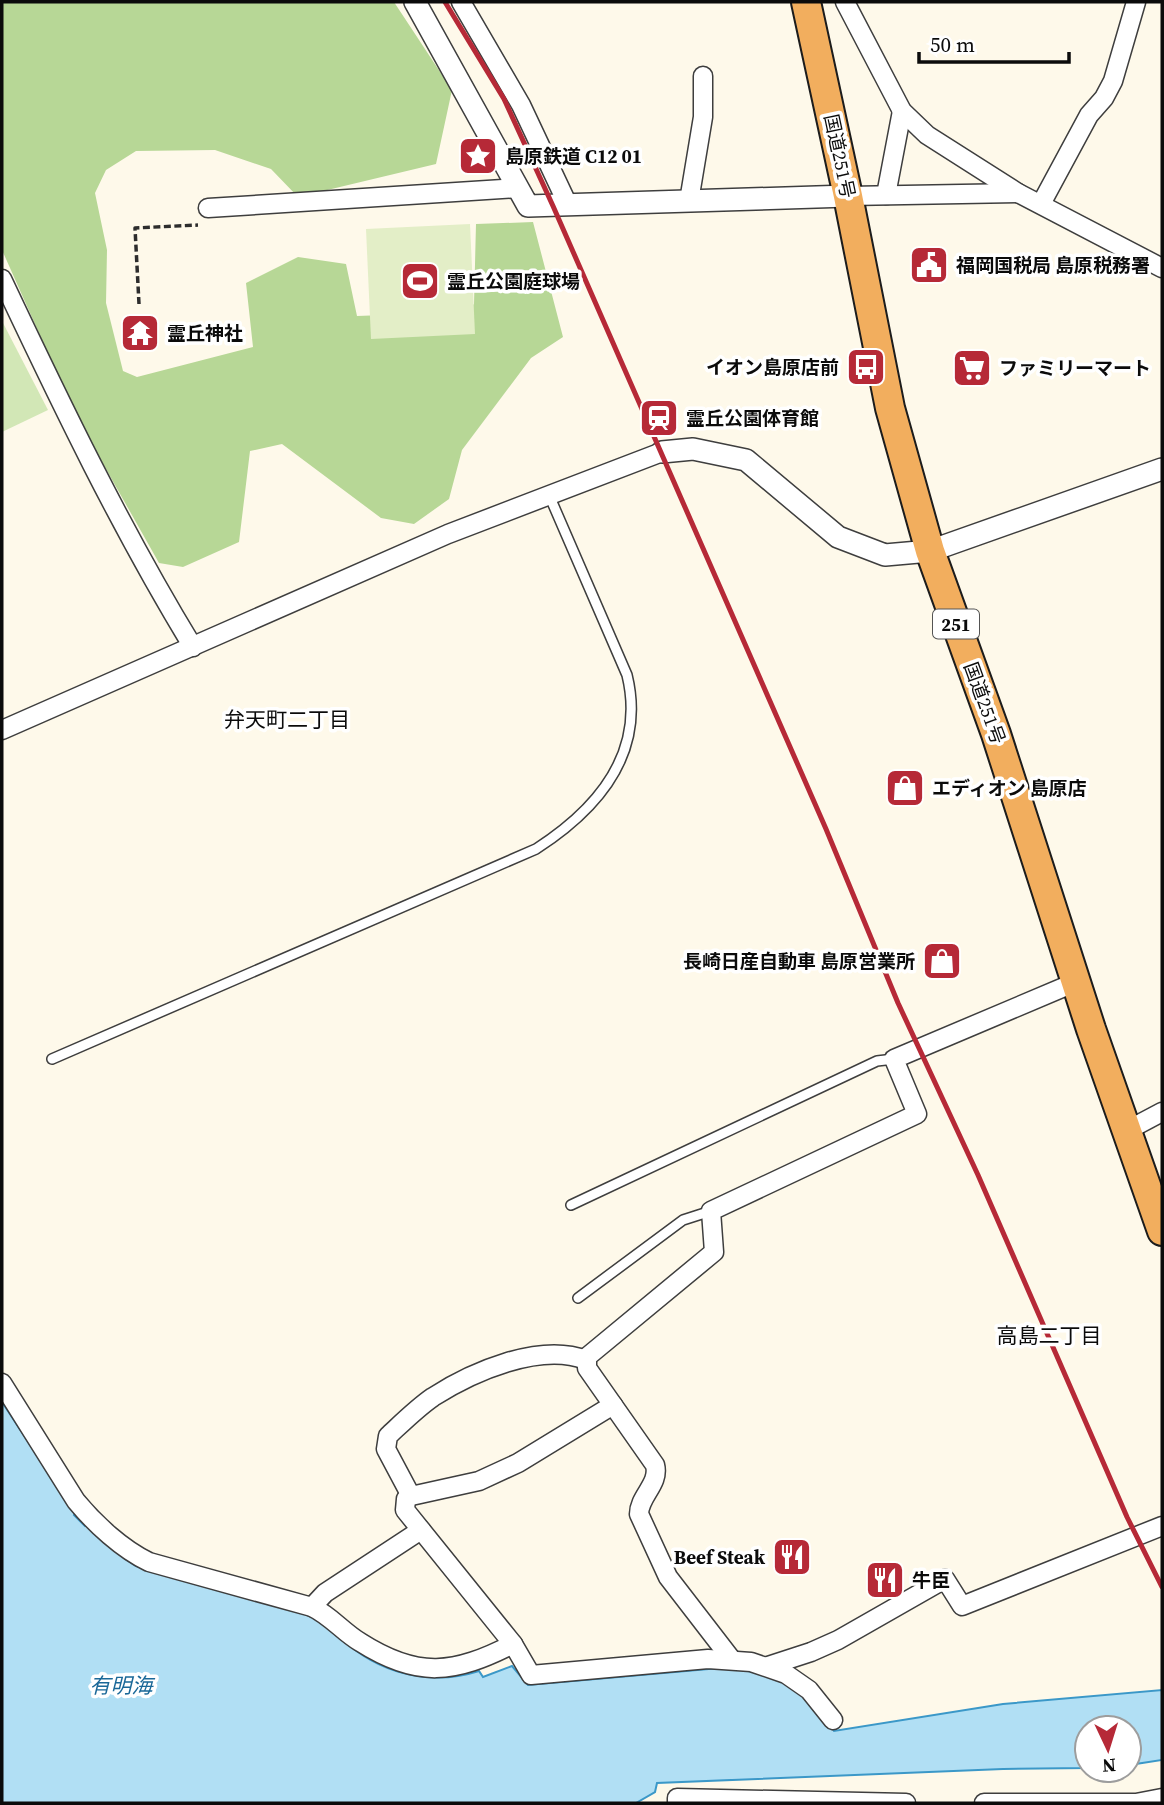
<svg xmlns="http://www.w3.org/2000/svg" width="1164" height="1805" viewBox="0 0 1164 1805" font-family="'Source Serif 4','Noto Sans JP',serif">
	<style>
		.green { fill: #d2e7b6 }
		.forest { fill: #b7d796 }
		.pitch { fill: #e3eec7 }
		.water { fill: #b1dff4; stroke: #3b98c8; stroke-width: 2 }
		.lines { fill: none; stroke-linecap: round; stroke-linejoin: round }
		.service-casing { stroke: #3e3e3e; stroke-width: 12 }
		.minor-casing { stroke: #3e3e3e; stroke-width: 21 }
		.tertiary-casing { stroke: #3e3e3e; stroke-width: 24 }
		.trunk-casing { stroke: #1c1c1c; stroke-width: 32 }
		.path { stroke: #2d2d2d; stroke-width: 3.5; stroke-dasharray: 7 3.5; stroke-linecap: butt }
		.service { stroke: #fff; stroke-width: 9 }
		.minor { stroke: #fff; stroke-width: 18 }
		.tertiary { stroke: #fff; stroke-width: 21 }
		.trunk { stroke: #f2ae5e; stroke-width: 28 }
		.rail { stroke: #b62937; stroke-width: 5 }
		.labels { text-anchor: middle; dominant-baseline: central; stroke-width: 7; stroke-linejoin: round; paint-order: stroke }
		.shield { fill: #fff; stroke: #545454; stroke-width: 2 }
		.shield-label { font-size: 18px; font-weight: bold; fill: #0b0b0b }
		.poi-label { font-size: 19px; font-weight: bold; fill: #0b0b0b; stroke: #fff; text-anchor: start }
		.street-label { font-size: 19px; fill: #0b0b0b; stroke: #fff }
		.neighbourhood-label { font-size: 21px; fill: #0b0b0b; stroke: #fff }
		.water-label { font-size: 21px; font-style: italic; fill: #1a6898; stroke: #fff }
	</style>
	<rect width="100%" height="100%" fill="#fef9ea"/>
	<polygon class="green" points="2,321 48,410 2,432"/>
	<polygon class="forest" points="2,2 394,2 452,90 436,164 298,197 271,169 215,150 136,151 106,170 95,193 107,250 106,303 123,371 137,377 253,347 246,283 298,257 346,264 357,316 465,312 474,304 476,224 533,222 563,337 531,358 462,450 449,499 414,524 381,518 282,444 250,451 239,542 183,567 159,563 75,414 2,250"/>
	<polygon class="pitch" points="470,224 475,334 371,339 366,229"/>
	<path class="water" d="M 2,1402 L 75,1513 L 74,1515 L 85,1526 L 89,1523 L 124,1558 L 136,1566 L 311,1615 C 326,1623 337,1636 350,1646 C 387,1676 435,1685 479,1671 L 483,1677 L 512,1666 L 528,1685 L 720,1668 C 747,1670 775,1673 798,1689 C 812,1699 823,1717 834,1731 L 1003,1704 L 1162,1690 L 1162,1760 L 1129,1765 L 1129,1728 L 1087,1728 L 1087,1768 L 1003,1769 L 657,1783 L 655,1792 L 636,1803 L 2,1803 Z"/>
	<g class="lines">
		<g class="service-casing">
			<g id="service">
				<path d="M 52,1059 L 536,849 C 598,809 646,753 627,675 L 549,495"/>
				<polyline points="571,1205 877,1061 894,1059"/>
				<polyline points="578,1298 683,1220 711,1211"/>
			</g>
		</g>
		<g class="minor-casing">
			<g id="minor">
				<polyline points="461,2 521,105 568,205"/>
				<polyline points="845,2 902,111 927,135 1018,193 1162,268"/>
				<polyline points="886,195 902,111"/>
				<polyline points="848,196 1018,193"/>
				<polyline points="689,201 703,117 703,76"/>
				<polyline points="1041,204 1089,115 1104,98 1113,81 1136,2"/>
				<polyline points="208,208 518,188"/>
				<path d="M 2,279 C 61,404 121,529 193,647"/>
				<polyline points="2,730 448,534 662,452"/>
				<polyline points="1128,1130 1162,1112"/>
				<path d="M 2,1383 L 76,1501 C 95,1524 122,1549 149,1562 L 312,1607 C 331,1616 343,1632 360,1642 C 418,1679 454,1674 513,1644"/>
				<polyline points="613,1405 518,1463 479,1481 411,1496 406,1499 405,1510 513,1644 531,1675 708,1659 751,1662 786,1674 809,1690 833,1720"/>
				<path d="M 411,1496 L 386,1449 L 388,1436 C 402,1423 417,1408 433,1397 C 472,1372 540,1342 586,1360"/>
				<polyline points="312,1607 325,1593 421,1530"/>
				<path d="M 732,1660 L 668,1577 L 639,1514 C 639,1496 660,1484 655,1465 L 587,1368 L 587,1357 L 714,1252 L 711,1211 L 917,1114 L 894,1059 L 1076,982"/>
				<polyline points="768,1666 811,1652 838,1640 945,1579 962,1606 1162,1526"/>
				<polyline points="677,1803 677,1798 906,1803"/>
				<polyline points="984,1803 1136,1803 1162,1798"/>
			</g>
		</g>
		<g class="tertiary-casing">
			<g id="tertiary">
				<polyline points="415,2 528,206 848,196"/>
				<polyline points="662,452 693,449 746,460 838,537 885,555 930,551 1162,469"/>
			</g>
		</g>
		<g class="trunk-casing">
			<polyline id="trunk" points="806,2 848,196 890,408 930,551 996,734 1091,1029 1162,1231"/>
		</g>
		<polyline class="path" points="139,304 135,228 198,225"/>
		<use href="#service" class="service"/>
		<use href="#minor" class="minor"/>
		<use href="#tertiary" class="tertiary"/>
		<use href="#trunk" class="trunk"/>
		<polyline class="rail" points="445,2 504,99 553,206 826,829 898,1003 978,1175 1127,1517 1162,1587"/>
	</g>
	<defs>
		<g id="sight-square" transform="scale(2.0125)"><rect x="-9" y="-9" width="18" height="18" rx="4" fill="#b62937" stroke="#fff"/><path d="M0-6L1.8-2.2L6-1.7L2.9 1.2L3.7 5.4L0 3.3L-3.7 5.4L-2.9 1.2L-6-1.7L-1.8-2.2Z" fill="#fff"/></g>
		<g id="civic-square" transform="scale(2.0125)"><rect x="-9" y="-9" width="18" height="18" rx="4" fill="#b62937" stroke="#fff"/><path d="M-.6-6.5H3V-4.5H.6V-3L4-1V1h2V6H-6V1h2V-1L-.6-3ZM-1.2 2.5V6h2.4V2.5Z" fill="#fff"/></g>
		<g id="stadium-square" transform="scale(2.0125)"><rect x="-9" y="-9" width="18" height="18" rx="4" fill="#b62937" stroke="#fff"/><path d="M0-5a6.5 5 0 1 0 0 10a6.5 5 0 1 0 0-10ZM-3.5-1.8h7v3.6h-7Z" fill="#fff"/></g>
		<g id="temple-square" transform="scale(2.0125)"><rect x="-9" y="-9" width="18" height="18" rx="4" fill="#b62937" stroke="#fff"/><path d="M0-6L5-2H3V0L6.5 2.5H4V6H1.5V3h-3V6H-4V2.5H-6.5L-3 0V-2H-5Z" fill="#fff"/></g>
		<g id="bus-square" transform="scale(2.0125)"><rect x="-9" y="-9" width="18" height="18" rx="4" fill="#b62937" stroke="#fff"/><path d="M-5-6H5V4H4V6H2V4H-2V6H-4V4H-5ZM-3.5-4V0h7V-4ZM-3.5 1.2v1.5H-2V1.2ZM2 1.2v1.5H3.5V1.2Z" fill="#fff"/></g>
		<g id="supermarket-square" transform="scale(2.0125)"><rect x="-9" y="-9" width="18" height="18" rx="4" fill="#b62937" stroke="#fff"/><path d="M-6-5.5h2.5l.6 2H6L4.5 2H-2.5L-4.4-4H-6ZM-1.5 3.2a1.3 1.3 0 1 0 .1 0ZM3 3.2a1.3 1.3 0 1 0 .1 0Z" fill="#fff"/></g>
		<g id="station-square" transform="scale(2.0125)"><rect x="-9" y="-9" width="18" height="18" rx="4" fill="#b62937" stroke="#fff"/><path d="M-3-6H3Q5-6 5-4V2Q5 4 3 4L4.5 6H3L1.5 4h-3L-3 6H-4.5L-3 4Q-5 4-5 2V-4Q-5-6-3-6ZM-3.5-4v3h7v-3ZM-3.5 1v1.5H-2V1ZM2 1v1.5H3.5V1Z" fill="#fff"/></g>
		<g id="shop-square" transform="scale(2.0125)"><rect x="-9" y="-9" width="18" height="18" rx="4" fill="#b62937" stroke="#fff"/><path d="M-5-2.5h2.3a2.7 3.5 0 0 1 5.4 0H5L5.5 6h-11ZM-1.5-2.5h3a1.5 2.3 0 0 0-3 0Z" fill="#fff"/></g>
		<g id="restaurant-square" transform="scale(2.0125)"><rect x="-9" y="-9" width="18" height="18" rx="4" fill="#b62937" stroke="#fff"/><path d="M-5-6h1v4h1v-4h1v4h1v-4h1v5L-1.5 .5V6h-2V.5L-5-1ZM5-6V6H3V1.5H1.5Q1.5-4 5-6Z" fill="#fff"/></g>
	</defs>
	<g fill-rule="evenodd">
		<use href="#sight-square" x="478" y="156"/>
		<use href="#civic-square" x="929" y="265"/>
		<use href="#stadium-square" x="420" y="281"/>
		<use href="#temple-square" x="140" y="333"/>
		<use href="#bus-square" x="866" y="367"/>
		<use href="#supermarket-square" x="972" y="368"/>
		<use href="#station-square" x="659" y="418"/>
		<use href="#shop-square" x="905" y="788"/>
		<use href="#shop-square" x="942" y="961"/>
		<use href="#restaurant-square" x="792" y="1557"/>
		<use href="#restaurant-square" x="885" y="1580"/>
	</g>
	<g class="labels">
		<rect class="shield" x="933" y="609.5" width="46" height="29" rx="5"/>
		<g class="shield-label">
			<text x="956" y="624">251</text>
		</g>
		<g class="poi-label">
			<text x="505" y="156">島原鉄道 C12 01</text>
			<text x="956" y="265">福岡国税局 島原税務署</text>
			<text x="447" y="281">霊丘公園庭球場</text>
			<text x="167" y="333">霊丘神社</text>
			<text x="839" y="367" text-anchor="end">イオン島原店前</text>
			<text x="999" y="368">ファミリーマート</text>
			<text x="686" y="418">霊丘公園体育館</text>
			<text x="932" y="788">エディオン 島原店</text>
			<text x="915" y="961" text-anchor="end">長崎日産自動車 島原営業所</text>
			<text x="765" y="1557" text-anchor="end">Beef Steak</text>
			<text x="912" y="1580">牛臣</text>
		</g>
		<g class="street-label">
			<text transform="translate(840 156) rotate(78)">国道251号</text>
			<text transform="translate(985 703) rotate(70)">国道251号</text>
		</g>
		<g class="neighbourhood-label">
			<text x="287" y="719">弁天町二丁目</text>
			<text x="1049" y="1335">高島二丁目</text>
		</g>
		<g class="water-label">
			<text x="121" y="1685">有明海</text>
		</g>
	</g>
	<rect width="1164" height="1805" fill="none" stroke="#0b0b0b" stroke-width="7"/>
	<g transform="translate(1108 1749) rotate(176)"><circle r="33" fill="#ffffff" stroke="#9d9d9d" stroke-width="2"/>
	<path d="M0-5L12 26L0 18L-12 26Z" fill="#b62937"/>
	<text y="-10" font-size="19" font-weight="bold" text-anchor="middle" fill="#0b0b0b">N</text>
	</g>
	<path d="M919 52v10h150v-10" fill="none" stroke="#0b0b0b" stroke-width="3.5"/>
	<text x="930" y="52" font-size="21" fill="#0b0b0b" stroke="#ffffff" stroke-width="5" paint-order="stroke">50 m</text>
</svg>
